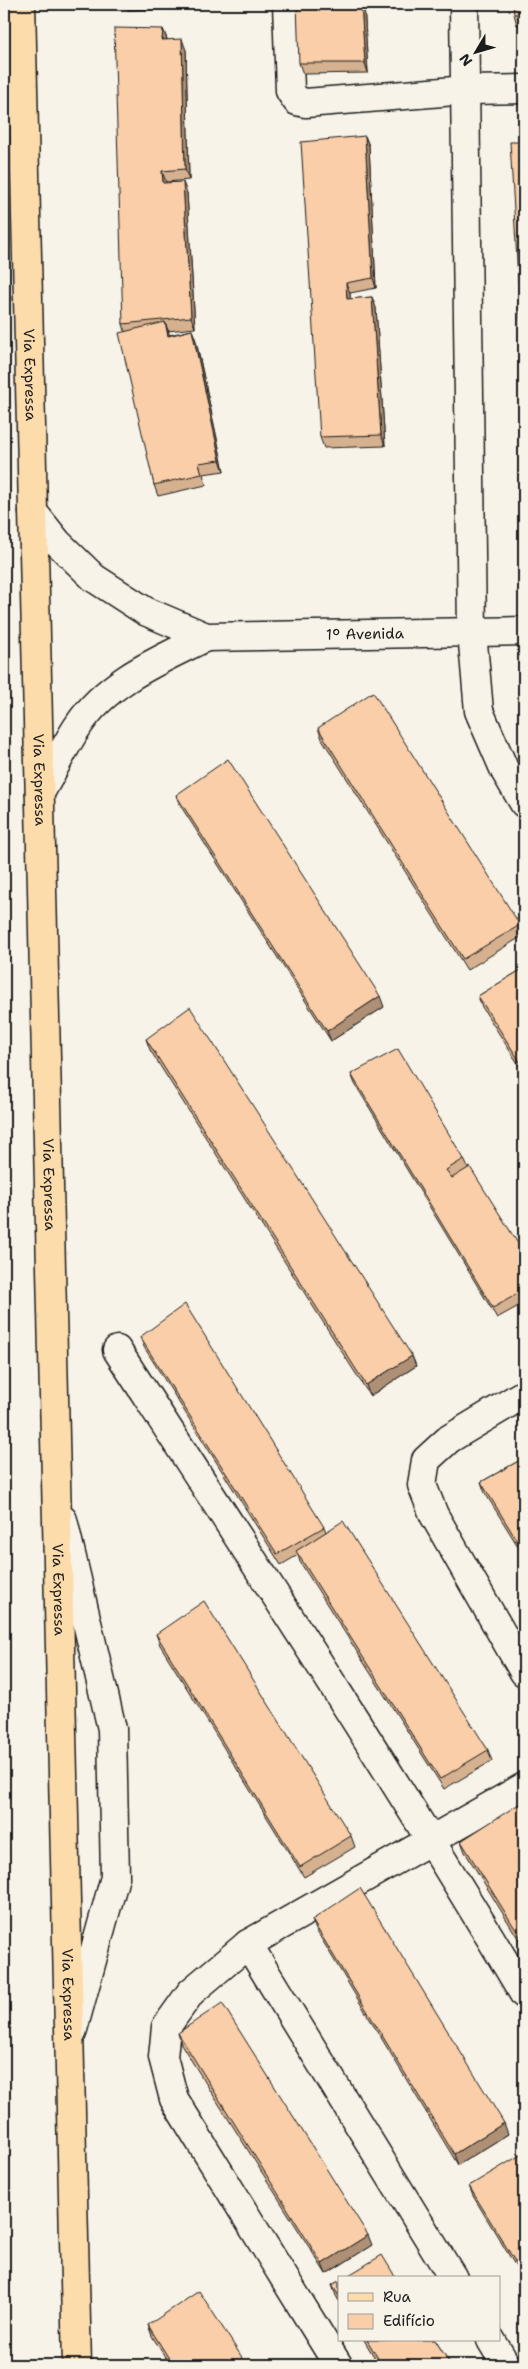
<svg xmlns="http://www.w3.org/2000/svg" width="528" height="2369" viewBox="0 0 528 2369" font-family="'Shantell Sans',sans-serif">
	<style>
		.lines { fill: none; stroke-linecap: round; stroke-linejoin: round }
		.minor-casing { stroke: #1c1c1c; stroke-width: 31 }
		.major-casing { stroke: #1c1c1c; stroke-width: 31 }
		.minor { stroke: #f7f3e8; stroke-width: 28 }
		.major { stroke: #fddcac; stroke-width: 28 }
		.wall { fill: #d6b190; stroke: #1c1c1c }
		.shaded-wall { fill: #ae9076; stroke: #1c1c1c }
		.building { fill: #f9cea8; stroke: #1c1c1c }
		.labels { text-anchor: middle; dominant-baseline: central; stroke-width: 4.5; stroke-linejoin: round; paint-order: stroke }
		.street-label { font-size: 15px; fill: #1c1c1c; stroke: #f7f3e8 }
	</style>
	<rect width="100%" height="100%" fill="#f7f3e8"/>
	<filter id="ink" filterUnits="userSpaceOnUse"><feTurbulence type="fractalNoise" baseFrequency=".02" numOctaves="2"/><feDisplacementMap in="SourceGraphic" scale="10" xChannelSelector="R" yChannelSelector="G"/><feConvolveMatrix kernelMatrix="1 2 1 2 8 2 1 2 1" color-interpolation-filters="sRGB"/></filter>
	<g filter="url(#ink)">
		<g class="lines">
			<g class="minor-casing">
				<g id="minor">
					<polyline points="287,4 290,91 297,101 306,103 467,90 524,89"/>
					<polyline points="464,4 472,632 479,711 505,771 524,803"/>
					<polyline points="33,512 57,542 94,578 145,611 206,637 524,631"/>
					<path d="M 40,793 C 53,771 64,747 78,726 C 107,681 160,660 206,637"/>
					<path d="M 117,1350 C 255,1563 394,1776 524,1994"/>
					<polyline points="524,1394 449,1439 426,1460 422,1485 434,1515 524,1672"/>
					<polyline points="63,1520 112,1729 115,1877 72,2033"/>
					<polyline points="248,1944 453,2278"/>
					<polyline points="491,2340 506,2365"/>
					<polyline points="338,2365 174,2099 163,2057 166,2027 191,1992 248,1944 524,1787"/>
				</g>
			</g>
			<g class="major-casing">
				<g id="major">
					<path id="s1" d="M 21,4 L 77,2365"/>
				</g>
			</g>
			<use href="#minor" class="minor"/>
			<use href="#major" class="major"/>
		</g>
		<g class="wall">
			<polygon points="126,4 197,4 197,7 128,10"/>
			<polygon points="364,4 368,73 303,74 299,63"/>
			<polygon points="524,4 524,25 517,25 514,14"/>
			<polygon points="163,29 167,39 186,50 189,180 166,182 166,183 187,193 195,328 168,331 169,335 192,330 196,341 224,471 203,474 206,485 158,496 154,485 125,331 123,324"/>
			<polygon points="365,136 369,146 376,288 350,293 350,299 372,297 376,308 385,446 324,448 320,437"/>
			<polygon points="318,728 520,925 524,935 467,970 322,739"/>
			<polygon points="176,795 384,1007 331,1041 180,805"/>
			<polygon points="524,968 524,1073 482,1007 478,996"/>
			<polygon points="146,1039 412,1356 416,1366 370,1396 150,1050"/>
			<polygon points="351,1074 464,1159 468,1168 524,1253 524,1303 497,1318 355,1084"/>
			<polygon points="140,1337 324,1527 326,1532 488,1750 492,1761 444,1789 300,1562 298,1555 281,1565 144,1347"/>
			<polygon points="524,1458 524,1556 485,1493 481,1482"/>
			<polygon points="156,1634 351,1836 355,1847 304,1877 160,1645"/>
			<polygon points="524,1813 524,1948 465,1852 461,1841"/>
			<polygon points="312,1920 508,2134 458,2165 316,1930"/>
			<polygon points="178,2033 372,2245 326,2274 181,2044"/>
			<polygon points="524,2158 524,2280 473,2196 469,2186"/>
			<polygon points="339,2281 339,2301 336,2296 332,2285"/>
			<polygon points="148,2325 247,2365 170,2365 152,2336"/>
			<polygon points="364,2340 435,2340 451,2365 379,2365"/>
		</g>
		<g class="shaded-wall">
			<polygon points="361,4 364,4 368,73 365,63"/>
			<polygon points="163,29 167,40 162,40"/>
			<polygon points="182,39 186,50 189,180 185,169"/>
			<polygon points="365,136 369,146 376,288 373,278"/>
			<polygon points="162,171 166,182 167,194 163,183"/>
			<polygon points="183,182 187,193 195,328 191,317"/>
			<polygon points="346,283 350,293 351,310 347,299"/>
			<polygon points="372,297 376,308 385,446 381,435"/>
			<polygon points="165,322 169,333 171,346 168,336"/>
			<polygon points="192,330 196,341 224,471 220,460"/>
			<polygon points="380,996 384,1007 331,1041 327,1031"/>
			<polygon points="412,1356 416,1366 370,1396 366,1385"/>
			<polygon points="504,2123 508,2134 458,2165 454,2154"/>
			<polygon points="368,2235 372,2245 326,2274 322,2264"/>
		</g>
		<g class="building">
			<polygon points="297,4 361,4 365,63 299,63"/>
			<polygon points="513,4 524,4 524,14 514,14"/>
			<polygon points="114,28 163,29 162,40 182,39 185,169 162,171 163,183 183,182 191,317 123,324"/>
			<polygon points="365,136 373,278 346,283 347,299 372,297 381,435 320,437 301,142"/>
			<polygon points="510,142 524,142 524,381"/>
			<polygon points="165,322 168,336 192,330 220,460 199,463 202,474 154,485 119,333"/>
			<polygon points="373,692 520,925 463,959 318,728"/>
			<polygon points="228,759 380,996 327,1031 176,795"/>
			<polygon points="524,968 524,1068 478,996"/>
			<polygon points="190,1007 412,1356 366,1385 146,1039"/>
			<polygon points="398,1049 464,1159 446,1170 452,1178 470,1167 524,1253 524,1290 493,1308 351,1074"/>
			<polygon points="185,1304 324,1527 277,1554 140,1337"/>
			<polygon points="524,1458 524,1552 481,1482"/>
			<polygon points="343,1521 488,1750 440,1779 296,1551"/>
			<polygon points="204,1601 351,1836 300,1867 156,1634"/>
			<polygon points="519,1804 524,1813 524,1943 461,1841"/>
			<polygon points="360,1888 504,2123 454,2154 312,1920"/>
			<polygon points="222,2003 368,2235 322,2264 178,2033"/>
			<polygon points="522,2154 524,2158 524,2276 469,2186"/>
			<polygon points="382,2255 396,2278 344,2278"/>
			<polygon points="339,2281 339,2296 332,2285"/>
			<polygon points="199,2291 247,2365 173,2365 148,2325"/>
			<polygon points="367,2340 435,2340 451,2365 382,2365"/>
		</g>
	</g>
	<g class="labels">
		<g class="street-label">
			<text stroke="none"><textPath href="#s1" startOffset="371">Via Expressa</textPath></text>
			<text transform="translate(365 634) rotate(-1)">1º Avenida</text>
			<text stroke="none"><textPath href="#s1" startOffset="776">Via Expressa</textPath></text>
			<text stroke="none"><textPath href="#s1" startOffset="1181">Via Expressa</textPath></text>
			<text stroke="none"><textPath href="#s1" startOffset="1586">Via Expressa</textPath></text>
			<text stroke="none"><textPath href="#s1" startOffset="1991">Via Expressa</textPath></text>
		</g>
	</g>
	<rect width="528" height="2369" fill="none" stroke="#f7f3e8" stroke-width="20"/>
	<rect x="10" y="10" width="508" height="2349" fill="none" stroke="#1c1c1c" stroke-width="2" filter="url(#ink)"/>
	<rect x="338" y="2276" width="162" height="65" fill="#f7f3e8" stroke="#9f9d96"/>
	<rect x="348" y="2293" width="25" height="8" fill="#fddcac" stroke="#9f9d96"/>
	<text x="383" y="2302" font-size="15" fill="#1c1c1c">Rua</text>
	<rect x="348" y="2314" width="25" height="15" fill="#f9cea8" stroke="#9f9d96"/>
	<text x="383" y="2326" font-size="15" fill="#1c1c1c">Edifício</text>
	<g transform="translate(476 52) rotate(232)" stroke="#f7f3e8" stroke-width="4" paint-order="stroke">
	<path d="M0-4L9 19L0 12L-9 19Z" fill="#1c1c1c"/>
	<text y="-8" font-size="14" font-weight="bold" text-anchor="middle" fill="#1c1c1c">N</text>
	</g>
</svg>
